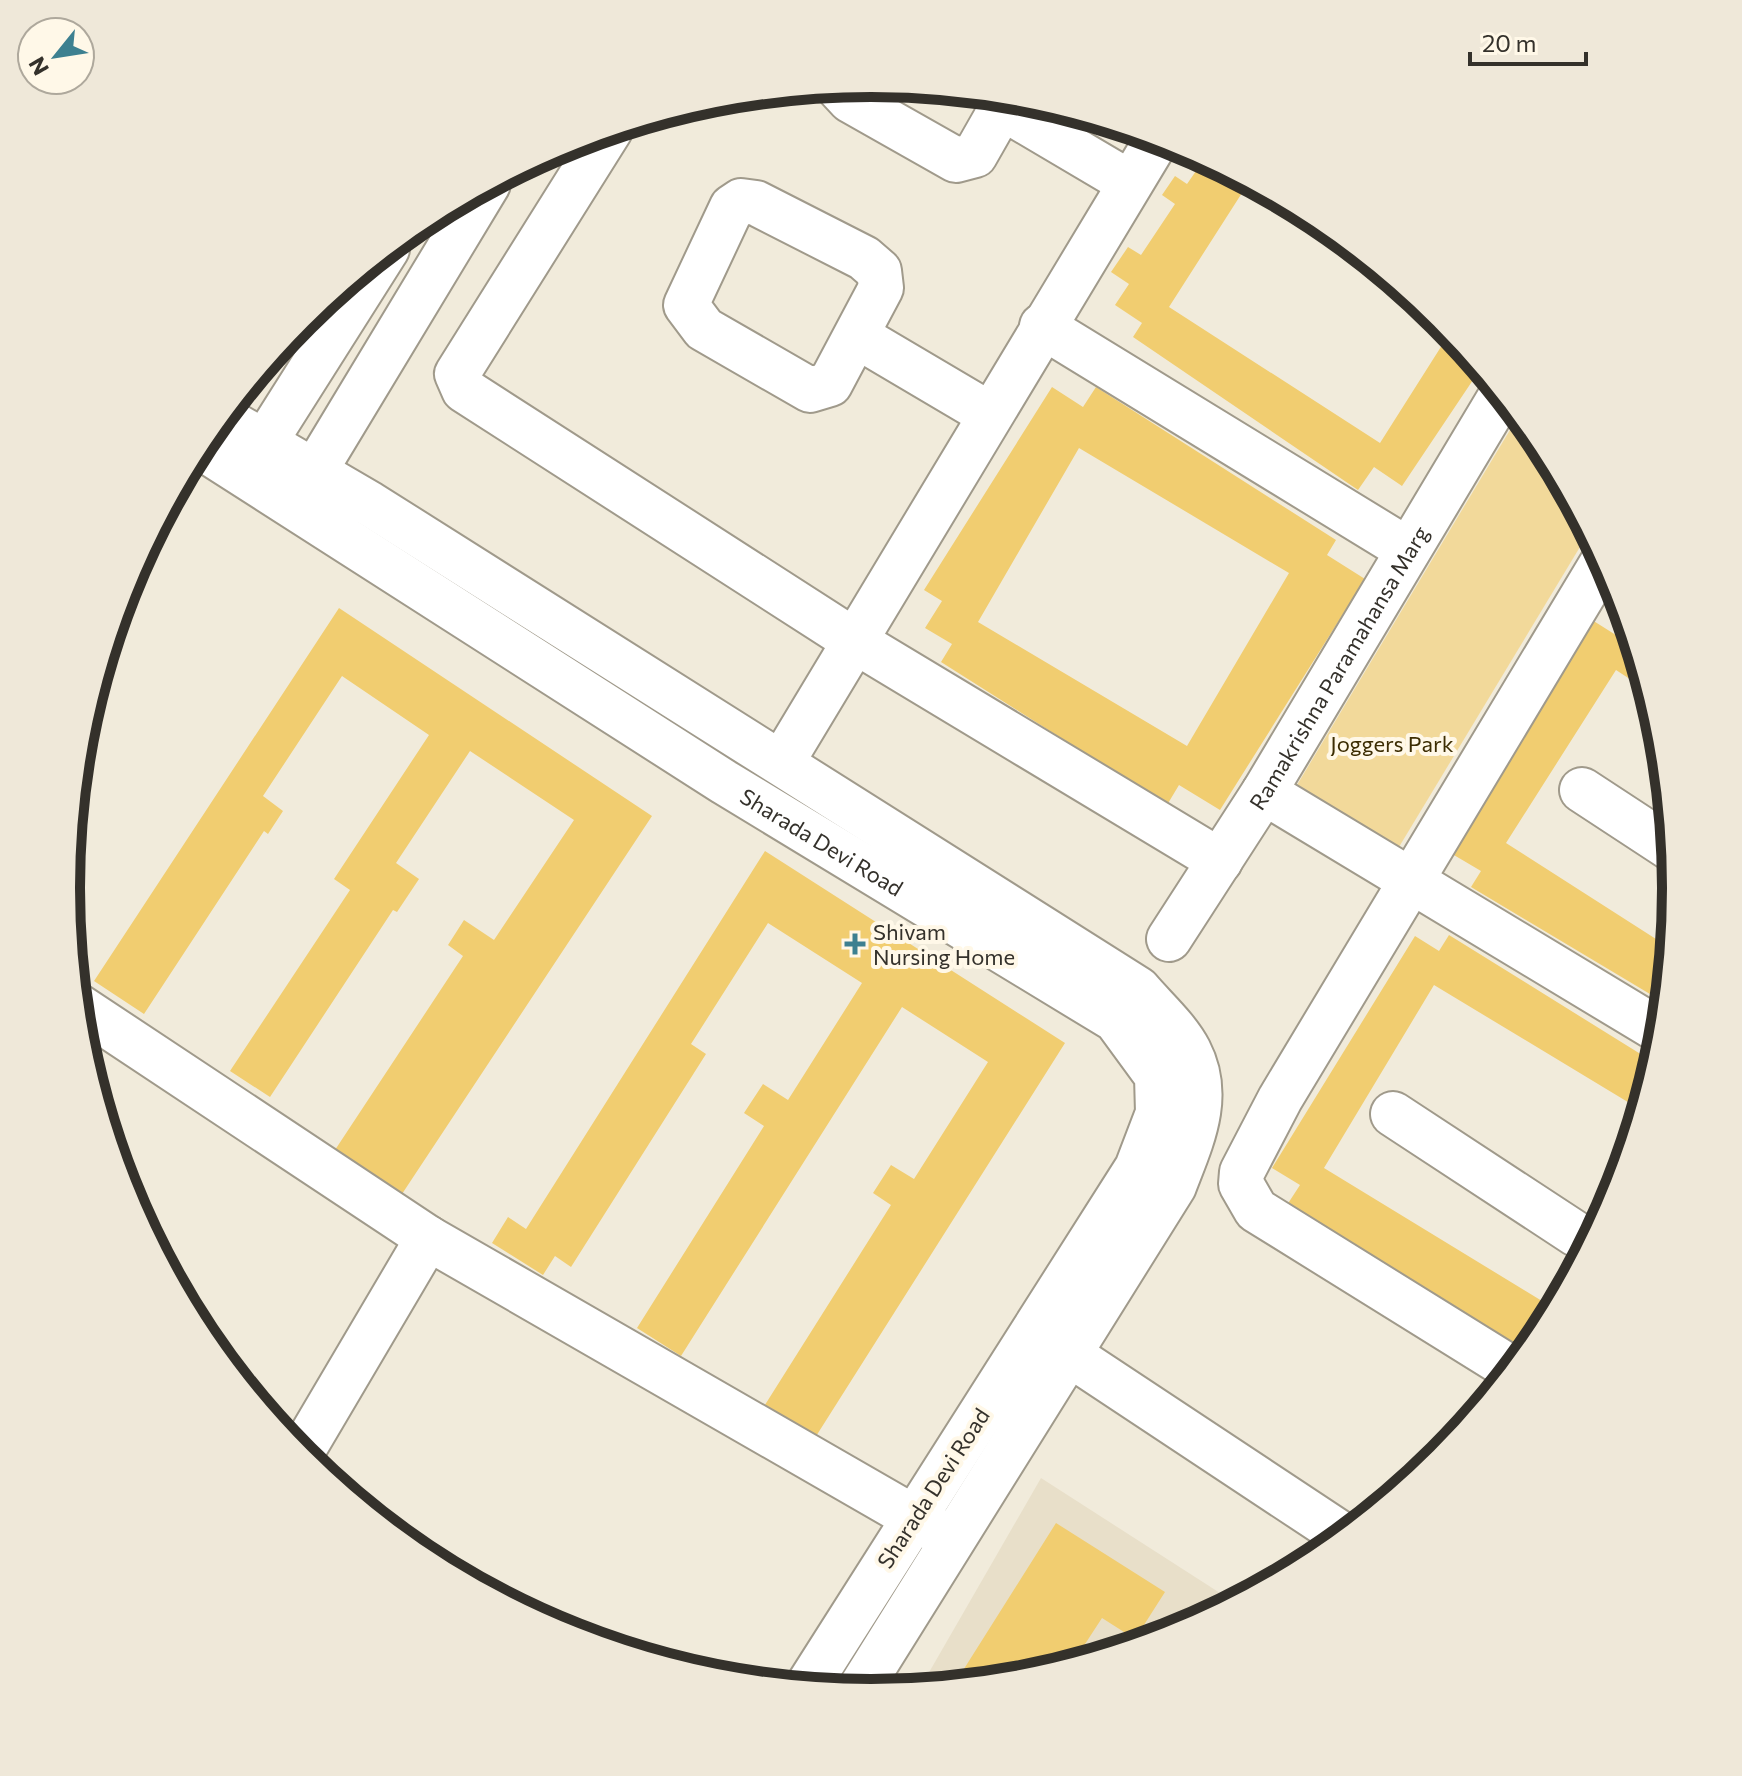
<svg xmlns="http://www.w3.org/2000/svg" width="1742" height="1776" viewBox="0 0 1742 1776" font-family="Commissioner,sans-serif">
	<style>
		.built { fill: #e8dfc9 }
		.green { fill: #f2d99a }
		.building { fill: #f1cd70; fill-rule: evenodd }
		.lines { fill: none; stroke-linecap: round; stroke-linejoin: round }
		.minor-casing { stroke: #a09a8b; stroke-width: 48 }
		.minor { stroke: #fff; stroke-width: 44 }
		.poi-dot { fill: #3d8090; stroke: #fff8e8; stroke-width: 3 }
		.labels { text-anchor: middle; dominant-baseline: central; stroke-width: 8; stroke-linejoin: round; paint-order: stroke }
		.street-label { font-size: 22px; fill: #34312b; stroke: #fff8e8 }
		.park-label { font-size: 22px; fill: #3c2d03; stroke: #fff8e8 }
		.poi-label { font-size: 22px; fill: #34312b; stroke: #fff8e8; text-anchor: start }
		.rim { fill: none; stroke: #34312b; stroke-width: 10 }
	</style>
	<rect width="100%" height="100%" fill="#f1ebdb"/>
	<polygon class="built" points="1041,1478 1234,1602 1179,1632 1028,1678 920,1688"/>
	<polygon class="green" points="1519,415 1541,441 1589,532 1399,847 1297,785"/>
	<g class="building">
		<polygon points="1205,158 1249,182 1169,307 1380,443 1451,331 1481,368 1402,486 1374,467 1358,490 1133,337 1142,323 1115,305 1129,284 1111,272 1128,247 1141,255 1175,204 1162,195 1175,176 1187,184"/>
		<path d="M 1052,387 L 1083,407 L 1096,387 L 1336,540 L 1327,555 L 1365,579 L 1220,810 L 1179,785 L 1167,805 L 941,662 L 952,644 L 925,628 L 942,601 L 924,590 ZM 1079,448 L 1289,573 L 1187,746 L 978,622 Z"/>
		<polygon points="339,608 652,816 402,1194 335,1150 463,956 448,945 464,920 494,940 574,820 470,751 396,863 419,879 397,912 393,910 270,1097 230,1071 350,890 334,879 429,735 342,676 263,796 283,811 268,834 264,831 144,1014 94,981"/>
		<polygon points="1581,613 1619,637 1628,622 1648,691 1616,670 1506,843 1670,948 1665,1003 1471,887 1481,871 1442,848"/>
		<polygon points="765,851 1065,1043 813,1441 763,1408 891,1205 873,1193 891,1165 914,1179 988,1062 902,1007 681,1356 637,1328 764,1126 744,1113 763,1084 788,1100 862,983 768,923 691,1044 706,1054 571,1267 555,1256 543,1275 492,1243 508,1217 526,1229"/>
		<polygon points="1449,935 1655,1063 1641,1110 1434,985 1324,1168 1542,1301 1623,1170 1615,1196 1541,1334 1527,1326 1514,1347 1287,1205 1300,1185 1272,1168 1415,936 1439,951"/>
		<polygon points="1056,1523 1165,1592 1135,1639 1102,1618 1072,1664 1060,1659 1049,1671 1029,1659 1017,1679 979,1682 962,1672"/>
	</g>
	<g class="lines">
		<g class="minor-casing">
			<g id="minor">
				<polyline points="837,86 850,100 956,160 975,155 1008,97"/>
				<polyline points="1003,108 1130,183"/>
				<polyline points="610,130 457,374 464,390 853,640 1220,861"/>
				<polygon points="741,201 756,203 864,258 879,271 881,288 830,384 810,390 704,329 686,305 732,207"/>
				<polyline points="1042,326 1408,550"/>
				<polyline points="857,336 989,414"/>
				<path d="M 221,417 L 370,504 L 1138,989 C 1154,1008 1177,1028 1189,1051 C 1213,1097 1191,1141 1174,1186 L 858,1692"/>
				<path id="s1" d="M 199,446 L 724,782 L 1116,1020 L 1157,1076 L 1158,1113 L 1137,1168 L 807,1687"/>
				<polyline points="249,467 387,249"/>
				<polyline points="299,497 488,184"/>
				<polyline points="782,762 1158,138"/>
				<polyline points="1582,790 1672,849"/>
				<polyline points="1264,792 1662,1032"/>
				<path id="s2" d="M 1169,939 L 1264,792 L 1502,394"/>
				<polyline points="78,1006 428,1238 939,1532"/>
				<polyline points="1393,1114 1576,1234"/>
				<polyline points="1069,1354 1344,1536"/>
				<polyline points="1512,1369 1256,1210 1241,1184 1242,1172 1280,1099 1604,560"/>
				<polyline points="300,1455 428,1238"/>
			</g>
		</g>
		<use href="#minor" class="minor"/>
	</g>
	<path class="poi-dot" d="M851 932h8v8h8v8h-8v8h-8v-8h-8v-8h8z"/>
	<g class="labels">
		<g class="street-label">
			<text stroke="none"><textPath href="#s2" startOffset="320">Ramakrishna Paramahansa Marg</textPath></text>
			<text stroke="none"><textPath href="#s1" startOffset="738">Sharada Devi Road</textPath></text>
			<text transform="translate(933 1488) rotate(-57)">Sharada Devi Road</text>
		</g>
		<g class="park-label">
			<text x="1392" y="743">Joggers Park</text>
		</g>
		<g class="poi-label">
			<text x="873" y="931">Shivam<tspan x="873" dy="25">Nursing Home</tspan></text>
		</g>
	</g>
	<path d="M0 0H1742V1776H0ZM80 888a791 791 0 1 1 1582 0a791 791 0 1 1-1582 0Z" fill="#efe8d9" fill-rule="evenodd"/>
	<path class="rim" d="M80 888a791 791 0 1 1 1582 0a791 791 0 1 1-1582 0Z"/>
	<g transform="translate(56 56) rotate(240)"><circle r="38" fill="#fff8e8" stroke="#aea89c" stroke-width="2"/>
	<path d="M0-6L14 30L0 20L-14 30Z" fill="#3d8090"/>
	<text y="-12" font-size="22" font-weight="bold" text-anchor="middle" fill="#34312b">N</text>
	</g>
	<path d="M1470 52v12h116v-12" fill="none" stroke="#34312b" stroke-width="4"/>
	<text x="1482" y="52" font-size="24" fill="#34312b" stroke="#fff8e8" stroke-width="6" paint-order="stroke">20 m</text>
</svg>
